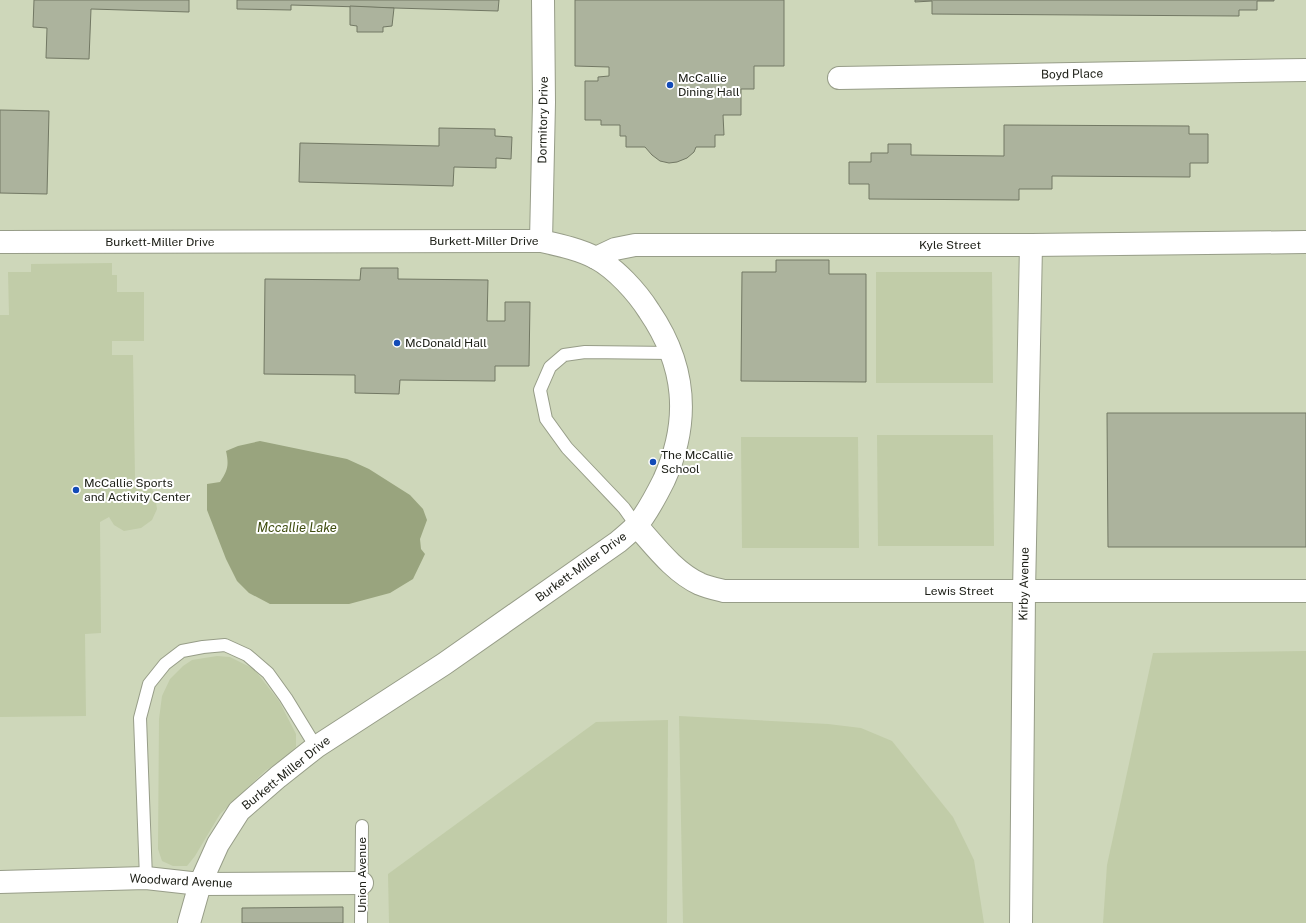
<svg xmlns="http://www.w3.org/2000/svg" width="1306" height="923" viewBox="0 0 1306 923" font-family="'Public Sans',sans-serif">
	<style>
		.built { fill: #ced7ba }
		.green { fill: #c1cca8 }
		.water { fill: #99a47e }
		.building { fill: #acb39d; stroke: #727864 }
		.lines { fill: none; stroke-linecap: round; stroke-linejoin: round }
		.service-casing { stroke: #979d88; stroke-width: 14 }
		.minor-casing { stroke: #979d88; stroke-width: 24 }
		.service { stroke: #fff; stroke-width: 12 }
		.minor { stroke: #fff; stroke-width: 22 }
		.poi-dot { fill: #124bb7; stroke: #fff; stroke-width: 1.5 }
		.labels { text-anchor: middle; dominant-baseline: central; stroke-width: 4; stroke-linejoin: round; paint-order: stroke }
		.street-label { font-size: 12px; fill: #20221a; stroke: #fff }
		.poi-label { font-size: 12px; fill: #20221a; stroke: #fff; text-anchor: start }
		.water-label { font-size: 13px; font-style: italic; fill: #404e11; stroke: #fff }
	</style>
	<rect width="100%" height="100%" fill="#dbe2cb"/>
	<rect class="built" x="0" y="0" width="1306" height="923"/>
	<g class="green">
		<polygon points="112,263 112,275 117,275 117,292 144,292 144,341 112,341 112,355 133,355 135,478 143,479 150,485 155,495 157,509 152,520 141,528 124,531 114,525 109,517 100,522 101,633 85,634 86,716 0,717 0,315 9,315 8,272 31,272 31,264"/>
		<polygon points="876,272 992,272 993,383 876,383"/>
		<polygon points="877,435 993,435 994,546 878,546"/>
		<polygon points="741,437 858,437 859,548 742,548"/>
		<polygon points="1306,651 1306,923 1103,923 1107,865 1153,653"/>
		<polygon points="217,656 230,657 254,669 279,701 296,734 296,747 289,755 265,771 220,814 195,856 187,866 173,866 162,861 158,849 159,719 162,696 170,679 183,666 192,660"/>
		<polygon points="679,716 828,724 861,728 892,741 953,817 974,860 984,923 683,923"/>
		<polygon points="668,720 667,923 389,923 388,874 596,722"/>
	</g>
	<path class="water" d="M 260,441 L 347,459 L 369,469 L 410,495 L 423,509 L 427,520 L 420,539 L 421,549 L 425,554 L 413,579 L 390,593 L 349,604 L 270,604 L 249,593 L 237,581 L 226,559 L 207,510 L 207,484 L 220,482 C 228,470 229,465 226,451 L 238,446 Z"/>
	<g class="building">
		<polygon points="34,0 189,0 189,12 91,9 89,59 46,58 47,28 33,27"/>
		<polygon points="237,0 499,0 498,11 291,5 291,10 237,9"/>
		<polygon points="575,0 784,0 784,66 754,66 754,89 741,89 741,115 723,115 724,135 715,135 715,147 696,147 694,152 687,158 677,162 669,163 660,161 652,155 645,147 626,147 626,136 620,136 620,125 601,125 601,120 585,120 585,81 598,81 598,77 609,76 609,67 575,66"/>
		<polygon points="915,0 1274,0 1274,1 1257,1 1257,10 1239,10 1239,16 932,14 932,1 915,2"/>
		<polygon points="350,6 394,8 392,26 383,27 383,32 357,32 357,26 350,25"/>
		<polygon points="0,110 49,111 47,194 0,193"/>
		<polygon points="1004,125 1189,126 1189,134 1208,134 1208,163 1190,163 1190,177 1052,176 1052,189 1019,189 1019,200 869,199 869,184 849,184 849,162 871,162 871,153 888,153 888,144 911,144 911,155 1004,156"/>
		<polygon points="439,128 495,129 495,136 512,137 511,159 496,158 496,168 454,167 453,186 299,182 300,143 439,146"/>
		<polygon points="776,260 829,260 829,274 866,274 866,382 741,381 742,272 776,272"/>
		<polygon points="361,268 398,268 398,279 488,280 487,321 505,321 505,302 530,302 529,366 495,366 495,381 400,380 399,394 355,393 355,375 264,374 265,279 360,280"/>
		<polygon points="1107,413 1306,413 1306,547 1108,547"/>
		<polygon points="343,907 343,923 242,923 242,908"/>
	</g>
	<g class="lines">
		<g class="service-casing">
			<g id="service">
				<polyline points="636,525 624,508 567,448 546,419 540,390 550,367 564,355 585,352 672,353"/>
				<polyline points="146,878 140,718 149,684 165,664 182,651 203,647 225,645 247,655 268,673 286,698 316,747"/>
				<polyline points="361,923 362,826"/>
			</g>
		</g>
		<g class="minor-casing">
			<g id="minor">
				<polyline points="839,78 1306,70"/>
				<polyline points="541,241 544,102 543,0"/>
				<path d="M 0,242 L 541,241 C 559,245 579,249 596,258 C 616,269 637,292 649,311 C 686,365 691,420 664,480 C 657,494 647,514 636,526 C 630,532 624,537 618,542 L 444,664 L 316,747 L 278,777 L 239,811 L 218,844 L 200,884 L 189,923"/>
				<polyline points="596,258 615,249 635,245 1031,245 1306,242"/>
				<path d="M 636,525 C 655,546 674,572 700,584 C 707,587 716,589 724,591 L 1306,591"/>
				<polyline points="0,882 146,878 200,884 362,883"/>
				<polyline points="1021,923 1024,592 1031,245"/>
			</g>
		</g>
		<use href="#service" class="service"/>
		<use href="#minor" class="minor"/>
	</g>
	<g class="poi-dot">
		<circle cx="670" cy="85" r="4"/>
		<circle cx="397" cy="343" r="4"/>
		<circle cx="653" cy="462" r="4"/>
		<circle cx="76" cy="490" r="4"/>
	</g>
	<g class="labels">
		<g class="street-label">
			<text transform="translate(1072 74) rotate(-1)">Boyd Place</text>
			<text transform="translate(543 120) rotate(-89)">Dormitory Drive</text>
			<text x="484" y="241">Burkett-Miller Drive</text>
			<text x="160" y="242">Burkett-Miller Drive</text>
			<text x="950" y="245">Kyle Street</text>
			<text transform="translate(581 567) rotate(-36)">Burkett-Miller Drive</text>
			<text transform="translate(1024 584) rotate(-89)">Kirby Avenue</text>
			<text x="959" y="591">Lewis Street</text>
			<text transform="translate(286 773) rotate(-39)">Burkett-Miller Drive</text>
			<text transform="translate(362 875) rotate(-90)">Union Avenue</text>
			<text transform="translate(181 881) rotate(3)">Woodward Avenue</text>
		</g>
		<g class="poi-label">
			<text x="678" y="78">McCallie<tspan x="678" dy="14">Dining Hall</tspan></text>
			<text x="405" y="343">McDonald Hall</text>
			<text x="661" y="455">The McCallie<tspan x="661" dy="14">School</tspan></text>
			<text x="84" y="483">McCallie Sports<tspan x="84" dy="14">and Activity Center</tspan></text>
		</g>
		<g class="water-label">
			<text x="297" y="527">Mccallie Lake</text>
		</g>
	</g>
</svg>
